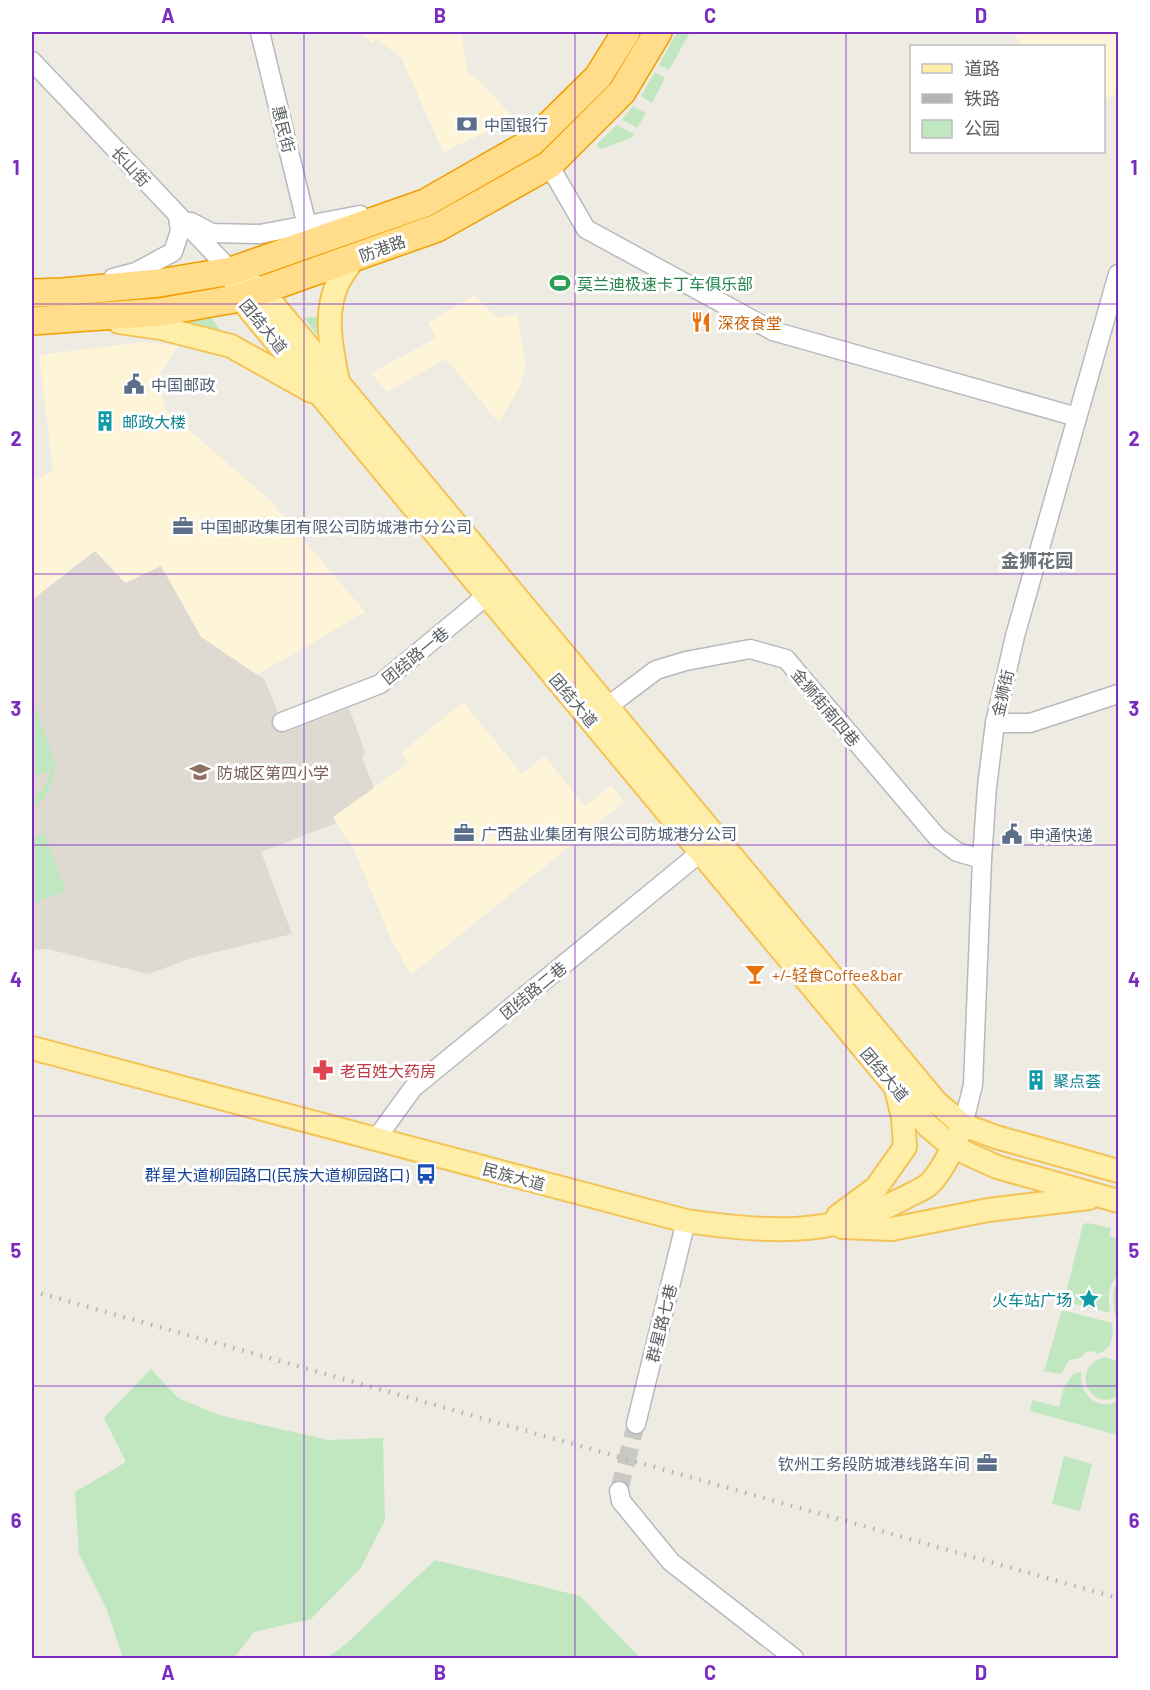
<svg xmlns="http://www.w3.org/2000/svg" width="1150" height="1690" viewBox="0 0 1150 1690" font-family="Barlow,'Noto Sans SC',sans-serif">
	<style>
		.commercial { fill: #fef4d8 }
		.education { fill: #dedad1 }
		.green { fill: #c0e7bf }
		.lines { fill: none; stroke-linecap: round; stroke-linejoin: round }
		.minor-tunnel { stroke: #c9c8c3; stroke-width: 18; stroke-dasharray: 18 9; stroke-linecap: butt }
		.minor-casing { stroke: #b6b9be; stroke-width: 21 }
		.major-casing { stroke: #f4c356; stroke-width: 26 }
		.highway-casing { stroke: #f19e00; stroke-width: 30 }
		.minor { stroke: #fff; stroke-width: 18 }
		.major { stroke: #ffeea7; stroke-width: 22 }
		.highway { stroke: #ffdd8a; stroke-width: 27 }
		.rail { stroke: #b2b3b4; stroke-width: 4.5; stroke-dasharray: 1.5 8; stroke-linecap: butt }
		.grid { fill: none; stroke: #7b2cbf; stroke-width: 1.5; stroke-opacity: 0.55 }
		.labels { text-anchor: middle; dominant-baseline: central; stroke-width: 6; stroke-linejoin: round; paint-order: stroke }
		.service-label { font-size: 16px; fill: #4e5e75; stroke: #fff; text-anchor: start }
		.street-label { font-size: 16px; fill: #5b6064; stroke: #fff }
		.leisure-label { font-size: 16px; fill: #27864d; stroke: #fff; text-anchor: start }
		.food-label { font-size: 16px; fill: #c56008; stroke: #fff; text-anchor: start }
		.culture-label { font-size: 16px; fill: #0d838f; stroke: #fff; text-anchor: start }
		.education-label { font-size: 16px; fill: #785e54; stroke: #fff; text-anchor: start }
		.health-label { font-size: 16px; fill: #be3a42; stroke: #fff; text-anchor: start }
		.transit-label { font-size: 16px; fill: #164399; stroke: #fff; text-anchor: end }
		.neighbourhood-label { font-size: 18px; font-weight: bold; fill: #6c7276; stroke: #fff }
		.neatline { fill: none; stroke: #7b2cbf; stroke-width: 2 }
		.grid-label { font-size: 20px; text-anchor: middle; font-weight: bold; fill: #7b2cbf }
	</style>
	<rect width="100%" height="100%" fill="#eeebe3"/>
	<g class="commercial">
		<polygon points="358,32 461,32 468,74 474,75 515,119 443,152 401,57 376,39 373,43"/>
		<polygon points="1014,32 1118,32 1118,93 1104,100 1104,46 1021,46"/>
		<polygon points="475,295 496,318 517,314 526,366 519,388 499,423 446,359 387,392 371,373 436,338 428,323"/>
		<polygon points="143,342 178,346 156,379 167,411 271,501 365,612 257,675 201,637 161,566 125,583 95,551 32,600 32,476 36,480 53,471 39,355"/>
		<polygon points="463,702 522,774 544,756 585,806 611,785 624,802 411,975 392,941 351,843 332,817 408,763 401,753"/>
	</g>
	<polygon class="education" points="95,551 125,583 161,566 201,637 265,680 286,732 349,708 365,752 362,757 374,788 333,817 336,823 261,852 292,934 195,957 148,974 47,949 32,950 32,600"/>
	<g class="green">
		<polygon points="677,32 690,32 669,70 659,65"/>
		<polygon points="655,72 665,78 652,103 641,96"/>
		<polygon points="633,106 646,113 637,128 622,120"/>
		<polygon points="617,125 634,134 631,138 601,149 597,147 598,143"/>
		<polygon points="321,316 321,340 304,318"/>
		<polygon points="211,317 224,335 182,324 181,320"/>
		<path d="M 32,698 L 55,762 C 55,781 49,798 32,808 L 32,800 L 44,787 L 50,771 L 32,777 Z"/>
		<polygon points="44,833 66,891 32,904 32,838"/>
		<path d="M 1088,1223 L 1111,1228 L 1109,1236 L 1118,1239 L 1118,1275 C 1107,1287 1108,1297 1110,1313 L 1064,1301 L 1083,1224 Z"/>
		<path d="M 1118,1282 L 1118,1315 L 1115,1315 C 1114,1303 1110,1291 1118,1282 Z"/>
		<path d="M 1062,1310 L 1112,1323 C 1114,1337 1111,1351 1097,1354 L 1093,1351 L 1086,1352 L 1080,1358 L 1069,1360 L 1061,1374 L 1044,1371 Z"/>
		<path d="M 1105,1357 L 1118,1361 L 1118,1396 C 1089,1413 1069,1366 1105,1357 Z"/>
		<polygon points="151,1369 178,1398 219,1415 328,1440 383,1438 385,1520 360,1569 311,1619 254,1632 234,1658 123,1658 107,1610 79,1554 75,1492 126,1462 104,1418"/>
		<path d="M 1081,1372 C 1079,1395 1097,1411 1118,1401 L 1118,1435 L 1030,1411 L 1032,1400 L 1059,1407 L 1064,1387 L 1073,1374 Z"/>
		<polygon points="1064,1456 1092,1464 1080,1511 1052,1504"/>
		<polygon points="435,1560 580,1596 640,1658 327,1658 346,1644"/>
	</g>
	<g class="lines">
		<polyline class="minor-tunnel" points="619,1491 636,1424"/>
		<g class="minor-casing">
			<g id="minor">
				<polyline points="260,32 307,226"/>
				<polyline points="32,61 231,271"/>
				<polyline points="549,165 586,229 773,331 1077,417"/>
				<polyline points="191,222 212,233 260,234 360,215"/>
				<polyline points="113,278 136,272 173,252 180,231 178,216"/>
				<polyline points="607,707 656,670 686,661 750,649 786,659 937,837 957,852 982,859"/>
				<polyline points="282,722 380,684 497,587"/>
				<polyline points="995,723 1030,723 1118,694"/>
				<polyline points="963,1125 973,1085 982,859 987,787 995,723 1015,636 1118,274"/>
				<polyline points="376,1139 413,1088 701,852"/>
				<polyline points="636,1424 686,1221"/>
				<polyline points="619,1491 621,1501 671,1562 794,1658"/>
			</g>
		</g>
		<g class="major-casing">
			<g id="major">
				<polyline points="247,281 262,291 936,1102 963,1125 996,1137 1118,1171"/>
				<polyline points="235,282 240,298 928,1126 953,1147 997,1167 1118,1201"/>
				<polyline points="119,322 161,328 231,346 311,391"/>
				<path d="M 338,382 C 332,351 324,318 336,287 C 340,277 348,267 354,258"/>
				<path d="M 32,1048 L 686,1221 C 762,1232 830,1238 900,1200 C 909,1195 920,1191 928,1185 C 940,1175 953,1148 959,1134"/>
				<polyline points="838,1216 876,1188 905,1147 903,1117 896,1089"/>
				<polyline points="842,1227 892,1229 988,1210 1089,1198"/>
			</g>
		</g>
		<g class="highway-casing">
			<g id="highway">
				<polyline points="32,293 63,292 159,283 231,271 425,203 532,142 598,77 626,32"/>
				<polyline points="32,321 160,312 240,298 437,228 549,165 622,92 658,32"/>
			</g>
		</g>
		<use href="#minor" class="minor"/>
		<use href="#major" class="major"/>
		<use href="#highway" class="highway"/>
		<polyline class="rail" points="32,1291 1118,1598"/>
	</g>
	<path class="grid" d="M 304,32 L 304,1658M 575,32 L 575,1658M 846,32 L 846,1658M 32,304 L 1118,304M 32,574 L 1118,574M 32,845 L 1118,845M 32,1116 L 1118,1116M 32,1386 L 1118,1386"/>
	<defs>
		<g id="bank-bare" transform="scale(1.62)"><path d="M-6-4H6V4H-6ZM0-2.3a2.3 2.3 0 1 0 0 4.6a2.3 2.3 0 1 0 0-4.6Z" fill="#5c6f8a" stroke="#fff" stroke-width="2.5" paint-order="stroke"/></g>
		<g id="stadium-bare" transform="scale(1.62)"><path d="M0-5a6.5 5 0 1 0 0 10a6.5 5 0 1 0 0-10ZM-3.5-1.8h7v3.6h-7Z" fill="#2e9e5b" stroke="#fff" stroke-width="2.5" paint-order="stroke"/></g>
		<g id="restaurant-bare" transform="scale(1.62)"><path d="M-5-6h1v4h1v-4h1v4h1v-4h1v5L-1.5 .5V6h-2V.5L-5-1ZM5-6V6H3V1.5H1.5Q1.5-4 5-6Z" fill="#e8710a" stroke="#fff" stroke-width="2.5" paint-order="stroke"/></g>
		<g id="civic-bare" transform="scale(1.62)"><path d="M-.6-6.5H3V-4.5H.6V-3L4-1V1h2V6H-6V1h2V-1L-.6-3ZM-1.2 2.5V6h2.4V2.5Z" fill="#5c6f8a" stroke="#fff" stroke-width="2.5" paint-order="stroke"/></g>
		<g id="building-bare" transform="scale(1.62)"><path d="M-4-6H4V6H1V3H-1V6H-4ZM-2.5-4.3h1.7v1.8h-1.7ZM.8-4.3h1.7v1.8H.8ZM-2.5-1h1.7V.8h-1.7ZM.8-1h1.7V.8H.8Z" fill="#0f9aa8" stroke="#fff" stroke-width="2.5" paint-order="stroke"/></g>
		<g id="office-bare" transform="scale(1.62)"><path d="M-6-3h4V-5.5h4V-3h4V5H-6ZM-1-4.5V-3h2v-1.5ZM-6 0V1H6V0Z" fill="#5c6f8a" stroke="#fff" stroke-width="2.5" paint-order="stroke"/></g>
		<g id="school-bare" transform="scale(1.62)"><path d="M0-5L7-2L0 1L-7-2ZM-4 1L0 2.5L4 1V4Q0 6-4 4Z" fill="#8d6e63" stroke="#fff" stroke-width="2.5" paint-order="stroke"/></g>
		<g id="bar-bare" transform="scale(1.62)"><path d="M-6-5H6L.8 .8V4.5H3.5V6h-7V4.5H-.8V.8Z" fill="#e8710a" stroke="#fff" stroke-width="2.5" paint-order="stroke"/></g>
		<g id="pharmacy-bare" transform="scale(1.62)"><path d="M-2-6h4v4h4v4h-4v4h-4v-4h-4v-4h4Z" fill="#e0444e" stroke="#fff" stroke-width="2.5" paint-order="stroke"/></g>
		<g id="bus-bare" transform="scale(1.62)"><path d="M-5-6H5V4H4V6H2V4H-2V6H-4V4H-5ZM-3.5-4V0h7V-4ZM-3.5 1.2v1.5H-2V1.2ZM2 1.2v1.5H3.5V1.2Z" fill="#1a4fb4" stroke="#fff" stroke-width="2.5" paint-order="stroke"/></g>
		<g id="sight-bare" transform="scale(1.62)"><path d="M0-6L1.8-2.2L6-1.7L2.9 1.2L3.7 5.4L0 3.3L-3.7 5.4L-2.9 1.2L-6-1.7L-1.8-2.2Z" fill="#0f9aa8" stroke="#fff" stroke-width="2.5" paint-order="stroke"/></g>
	</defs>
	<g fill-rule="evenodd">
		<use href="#bank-bare" x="467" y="124"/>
		<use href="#stadium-bare" x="560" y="283"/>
		<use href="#restaurant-bare" x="701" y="322"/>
		<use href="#civic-bare" x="134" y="384"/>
		<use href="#building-bare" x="105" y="421"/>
		<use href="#office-bare" x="183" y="526"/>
		<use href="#school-bare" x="200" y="772"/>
		<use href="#office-bare" x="464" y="833"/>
		<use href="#civic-bare" x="1012" y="834"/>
		<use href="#bar-bare" x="755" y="974"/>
		<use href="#pharmacy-bare" x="323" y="1070"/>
		<use href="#building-bare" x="1036" y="1080"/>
		<use href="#bus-bare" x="426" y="1174"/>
		<use href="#sight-bare" x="1089" y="1299"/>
		<use href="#office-bare" x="987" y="1463"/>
	</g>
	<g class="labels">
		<g class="service-label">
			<text x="484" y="124">中国银行</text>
			<text x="151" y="384">中国邮政</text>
			<text x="200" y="526">中国邮政集团有限公司防城港市分公司</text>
			<text x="481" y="833">广西盐业集团有限公司防城港分公司</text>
			<text x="1029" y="834">申通快递</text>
			<text x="970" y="1463" text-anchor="end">钦州工务段防城港线路车间</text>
		</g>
		<g class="street-label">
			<text transform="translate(284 129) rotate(76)">惠民街</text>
			<text transform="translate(131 166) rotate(47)">长山街</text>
			<text transform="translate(382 248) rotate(-20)">防港路</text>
			<text transform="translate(264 326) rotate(51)">团结大道</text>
			<text transform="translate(415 655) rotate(-39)">团结路一巷</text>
			<text transform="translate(1002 693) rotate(-77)">金狮街</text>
			<text transform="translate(574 700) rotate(50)">团结大道</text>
			<text transform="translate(826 707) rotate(50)">金狮街南四巷</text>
			<text transform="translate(533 990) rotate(-39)">团结路二巷</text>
			<text transform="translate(885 1074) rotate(50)">团结大道</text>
			<text transform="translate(514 1176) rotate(15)">民族大道</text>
			<text transform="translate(661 1323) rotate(-76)">群星路七巷</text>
		</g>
		<g class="leisure-label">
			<text x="577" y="283">莫兰迪极速卡丁车俱乐部</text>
		</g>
		<g class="food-label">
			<text x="718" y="322">深夜食堂</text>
			<text x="772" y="974">+/-轻食Coffee&amp;bar</text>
		</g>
		<g class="culture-label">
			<text x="122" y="421">邮政大楼</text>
			<text x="1053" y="1080">聚点荟</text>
			<text x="1072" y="1299" text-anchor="end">火车站广场</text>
		</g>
		<g class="education-label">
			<text x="217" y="772">防城区第四小学</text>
		</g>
		<g class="health-label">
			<text x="340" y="1070">老百姓大药房</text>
		</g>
		<g class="transit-label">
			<text x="409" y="1174">群星大道柳园路口(民族大道柳园路口)</text>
		</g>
		<g class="neighbourhood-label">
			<text x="1037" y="560">金狮花园</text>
		</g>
	</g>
	<rect width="1150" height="1690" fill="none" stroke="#ffffff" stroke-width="66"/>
	<rect x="910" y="45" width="195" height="108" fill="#ffffff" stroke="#bdbfc1" stroke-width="1.5"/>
	<rect x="922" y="64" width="30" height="9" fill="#ffeea7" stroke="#bdbfc1" stroke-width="1.5"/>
	<text x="964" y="75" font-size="18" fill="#5b6064">道路</text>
	<rect x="922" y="94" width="30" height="9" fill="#b2b3b4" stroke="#bdbfc1" stroke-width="1.5"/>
	<text x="964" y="105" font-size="18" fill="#5b6064">铁路</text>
	<rect x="922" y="120" width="30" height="18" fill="#c0e7bf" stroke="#bdbfc1" stroke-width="1.5"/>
	<text x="964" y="135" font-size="18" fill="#5b6064">公园</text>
	<rect x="33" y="33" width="1084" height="1624" class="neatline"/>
	<g class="grid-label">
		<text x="168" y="23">A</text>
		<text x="440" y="23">B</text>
		<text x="710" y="23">C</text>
		<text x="981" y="23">D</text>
		<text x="16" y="175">1</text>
		<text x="1134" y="175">1</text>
		<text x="16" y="446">2</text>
		<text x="1134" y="446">2</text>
		<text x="16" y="716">3</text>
		<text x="1134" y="716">3</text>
		<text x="16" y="987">4</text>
		<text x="1134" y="987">4</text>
		<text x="16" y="1258">5</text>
		<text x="1134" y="1258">5</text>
		<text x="16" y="1528">6</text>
		<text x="1134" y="1528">6</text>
		<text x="168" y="1680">A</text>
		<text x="440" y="1680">B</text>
		<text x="710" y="1680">C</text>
		<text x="981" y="1680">D</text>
	</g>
</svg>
